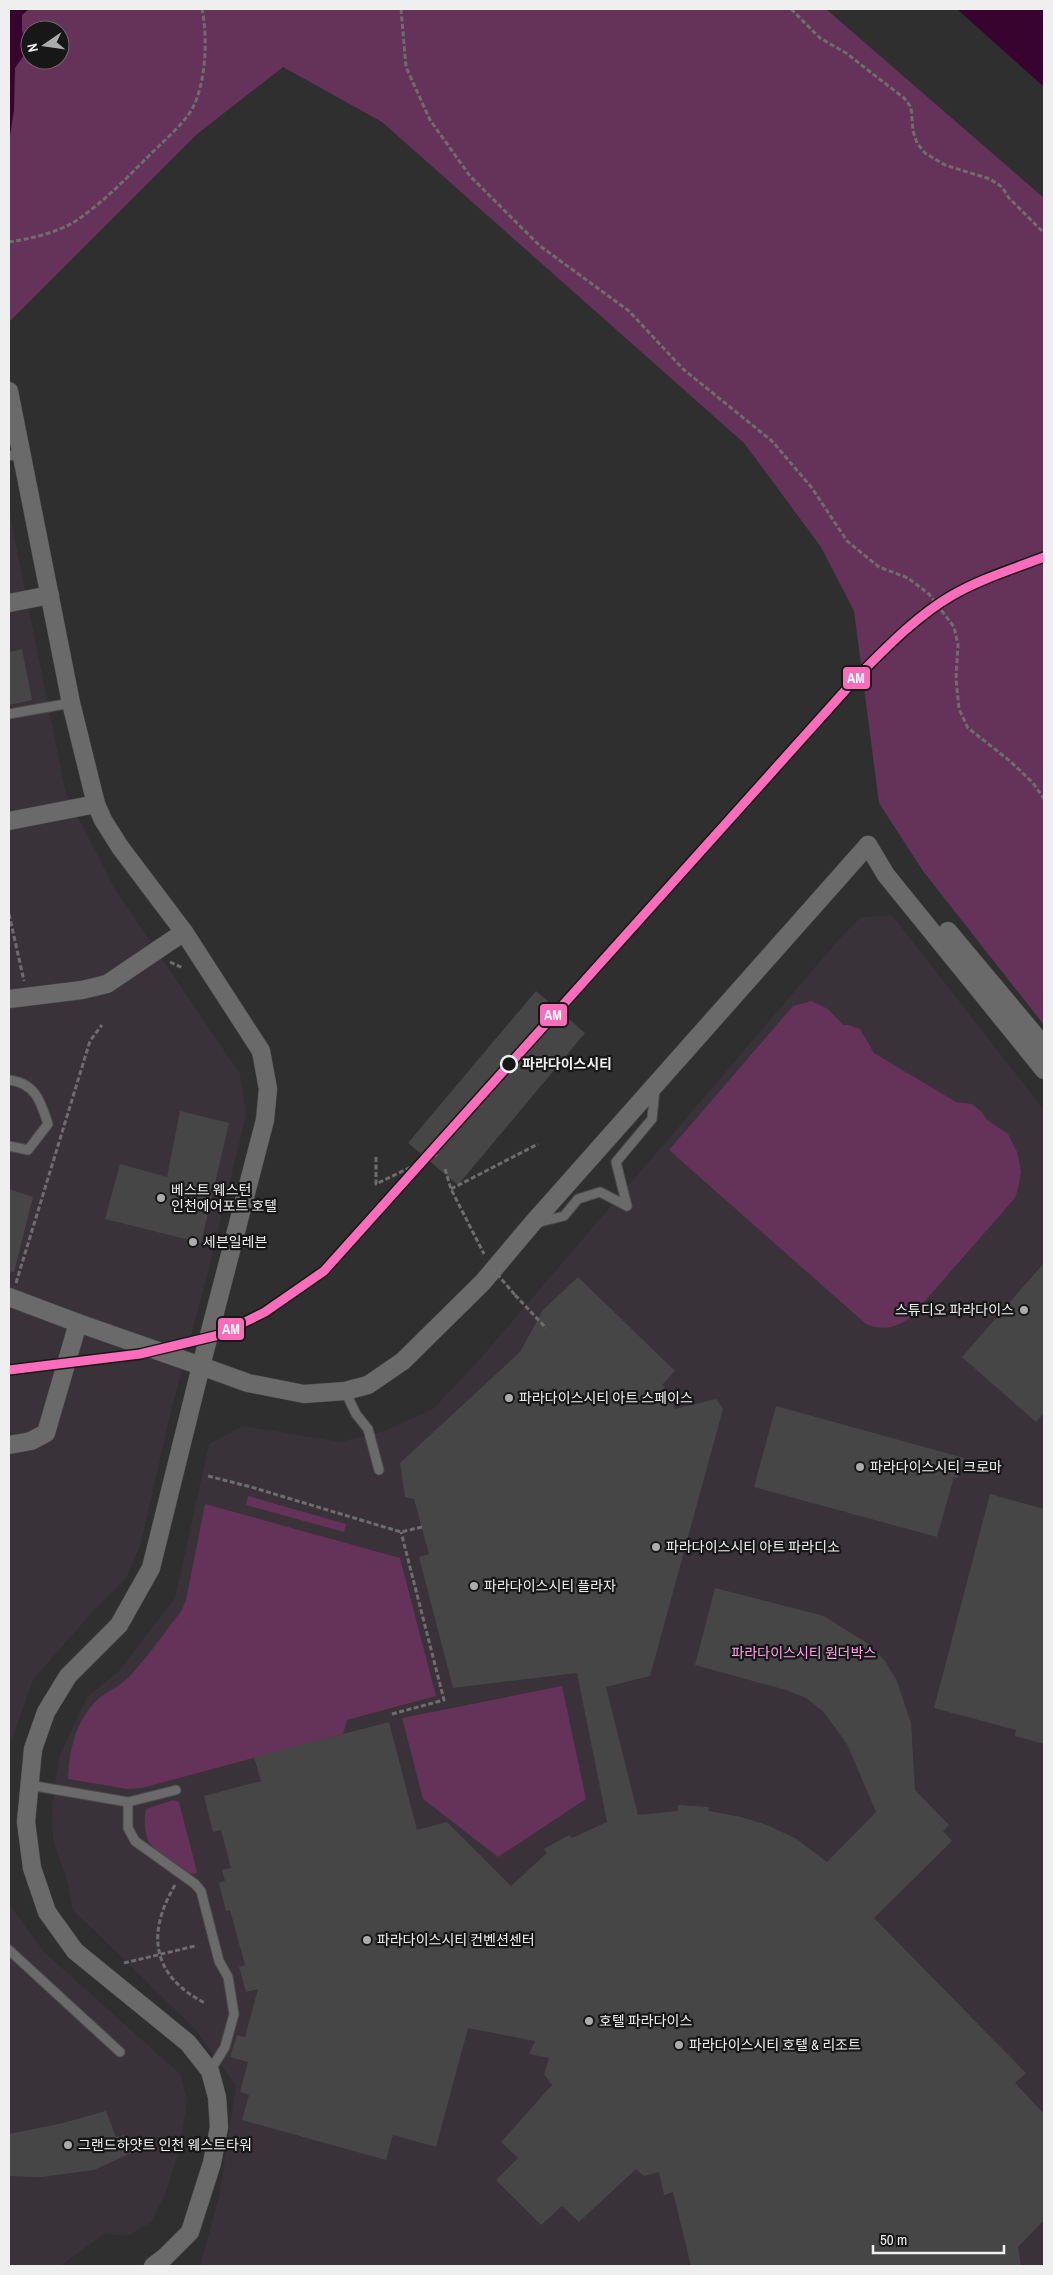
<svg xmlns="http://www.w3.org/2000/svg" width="1053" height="2275" viewBox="0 0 1053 2275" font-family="'Archivo Narrow','Noto Sans KR',sans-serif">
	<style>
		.built { fill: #393238 }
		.green { fill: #653259; fill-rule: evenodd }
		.water { fill: #38042f }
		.building { fill: #474647 }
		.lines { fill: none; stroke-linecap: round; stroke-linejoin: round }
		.service-casing { stroke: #4b4b4b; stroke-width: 11 }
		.minor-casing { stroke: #4b4b4b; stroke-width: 19 }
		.path { stroke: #6e6d6e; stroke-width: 3; stroke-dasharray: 5 2.5; stroke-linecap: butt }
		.service { stroke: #6a6a6a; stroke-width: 9 }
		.minor { stroke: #6a6a6a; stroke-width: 18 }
		.path-bridge { stroke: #6e6d6e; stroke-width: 3; stroke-dasharray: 5 2.5; stroke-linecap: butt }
		.metro-1-casing { stroke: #181717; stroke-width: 12 }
		.metro-1 { stroke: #fb6dba; stroke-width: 9 }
		.stop-dot { fill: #181717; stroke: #f0eff0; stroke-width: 2.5 }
		.poi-dot { fill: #acacac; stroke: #181717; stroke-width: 2 }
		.labels { text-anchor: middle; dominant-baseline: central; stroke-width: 4.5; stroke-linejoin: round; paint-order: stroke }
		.stop-label { font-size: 14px; font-weight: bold; fill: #f0eff0; stroke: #181717; text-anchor: start }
		.poi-label { font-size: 14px; fill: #f0eff0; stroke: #181717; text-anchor: start }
		.park-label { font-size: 14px; fill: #fea2e6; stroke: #181717 }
		.line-badge { stroke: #181717; stroke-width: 2 }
		.badge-label { font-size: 14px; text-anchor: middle; font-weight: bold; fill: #fff }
	</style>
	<rect width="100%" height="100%" fill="#2f2f2f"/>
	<g class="built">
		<polygon points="9,510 66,794 116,891 240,1074 246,1115 207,1276 171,1411 141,1543 127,1577 94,1610 33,1680 9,1747"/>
		<polygon points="892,915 1044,1110 1044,2266 200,2266 219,2197 236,2086 196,2030 73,1910 67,1880 53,1840 52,1808 60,1754 87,1697 118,1672 175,1598 209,1444 243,1426 341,1442 384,1431 433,1409 479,1360 841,937 861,917"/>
		<polygon points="9,1904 44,1952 181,2075 187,2102 179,2151 166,2192 151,2222 128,2236 104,2234 60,2266 9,2266"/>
	</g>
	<g class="green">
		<path d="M 9,9 L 826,9 L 1044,198 L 1044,1025 L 923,871 L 879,803 L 854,611 L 821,547 L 744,443 L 382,122 L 283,67 L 196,135 L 9,322 ZM 30,30 L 60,30 L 60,60 L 30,60 Z"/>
		<path d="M 811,1001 L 828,1009 L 843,1025 L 849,1025 L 860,1029 L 874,1053 L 956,1102 L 972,1104 L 982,1112 L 986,1119 L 1008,1134 L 1017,1152 L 1021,1171 L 1018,1189 L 1015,1198 L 910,1318 C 894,1328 884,1331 866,1324 L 669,1150 L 793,1006 Z"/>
		<polygon points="248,1496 346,1524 344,1532 246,1505"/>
		<path d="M 205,1504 L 400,1558 L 436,1696 L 347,1720 L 343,1734 L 142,1788 L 127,1789 L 68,1779 C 69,1752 75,1722 96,1701 C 105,1692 120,1687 130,1676 C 148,1656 165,1632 182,1610 L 186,1600 Z"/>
		<polygon points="562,1686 586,1799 498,1857 423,1799 402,1718"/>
		<path d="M 173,1800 L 179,1802 L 197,1872 L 195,1874 C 184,1875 152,1850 148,1840 C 144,1829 144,1819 146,1809 Z"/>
	</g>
	<g class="water">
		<polygon points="9,9 29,9 22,15 22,30 27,44 26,52 15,68 14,110 9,142"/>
		<polygon points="957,9 1044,9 1044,87"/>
	</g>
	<g class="building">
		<polygon points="22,649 32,700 9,705 9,652"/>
		<polygon points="536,991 585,1033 458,1185 408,1143"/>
		<polygon points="180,1111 229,1123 201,1243 105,1219 120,1164 167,1177"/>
		<polygon points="9,1189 33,1197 14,1272 9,1271"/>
		<polygon points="1044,1263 1044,1413 1036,1422 962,1357"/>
		<polygon points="578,1277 675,1371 662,1385 672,1395 674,1409 716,1399 723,1409 650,1676 606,1687 638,1815 678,1811 678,1805 708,1807 709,1811 741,1817 767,1825 795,1838 827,1862 876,1812 847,1744 823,1711 806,1698 786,1690 695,1665 715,1588 824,1616 870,1645 885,1661 897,1681 911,1723 915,1790 949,1825 943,1831 952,1841 874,1918 1026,2073 1015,2083 1044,2114 1044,2220 1018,2247 1021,2266 691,2266 673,2192 664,2195 659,2172 644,2176 636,2169 579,2222 562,2206 541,2225 496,2180 518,2158 501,2142 552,2085 544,2074 549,2058 529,2054 535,2041 468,2028 436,2147 393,2135 386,2160 242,2120 249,2095 240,2092 248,2062 230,2057 237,2035 245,2037 258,1989 246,1992 239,1967 245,1965 230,1910 226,1911 219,1883 225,1881 222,1870 231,1868 221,1830 213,1832 204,1796 261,1781 254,1757 389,1722 417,1830 447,1822 511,1886 547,1853 544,1849 569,1835 572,1838 607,1822 577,1673 453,1688 419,1557 429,1554 414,1499 405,1497 400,1463 520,1352 543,1310"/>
		<polygon points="776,1406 964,1458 958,1478 954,1477 937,1537 754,1487"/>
		<polygon points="990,1494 1044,1509 1044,1744 1015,1736 1016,1730 934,1708"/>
		<polygon points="106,2111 116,2137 124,2135 131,2153 94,2170 41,2177 9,2176 9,2134 63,2123"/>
	</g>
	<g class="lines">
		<g class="service-casing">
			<g id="service">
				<polyline points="9,456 21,453"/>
				<polyline points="9,714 71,703"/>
				<path d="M 9,1080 C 36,1083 41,1103 48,1124 L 28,1150 L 9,1146"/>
				<polyline points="627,1206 616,1162 652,1119 655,1088"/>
				<polyline points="536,1223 564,1216 578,1199 600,1192 627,1206"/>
				<polyline points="345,1391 356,1414 368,1429 379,1470"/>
				<polyline points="29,1785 128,1802 128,1828 135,1841 195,1884 201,1891 219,1961 228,1977 234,2014 225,2047 210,2071"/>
				<polyline points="128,1802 176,1790"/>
				<polyline points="9,1950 120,2052"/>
			</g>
		</g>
		<g class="minor-casing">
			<g id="minor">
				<polyline points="9,391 71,703 96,804 103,820 120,847 184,932 261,1051 268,1089 265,1120 201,1366 78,1323 9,1297"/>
				<polyline points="9,603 50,595"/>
				<polyline points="9,821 96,804"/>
				<polyline points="868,845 886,875 1044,1070"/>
				<polyline points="948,931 1044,1046"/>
				<polyline points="9,999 82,990 107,984 184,932"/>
				<polyline points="9,1445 31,1441 46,1433 78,1323"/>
				<polyline points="153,2266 165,2257 190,2232 212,2163 219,2127 217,2097 210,2071 188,2043 75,1951 47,1912 32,1868 26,1822 33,1749 46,1712 68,1676 119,1625 151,1568 201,1366 248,1383 304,1394 345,1391 368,1385 403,1361 483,1282 531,1225 868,845"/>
			</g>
		</g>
		<g class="path">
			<polyline points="401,9 406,67 430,120 470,176 540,246 629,311 683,369 772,441 812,488 847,541 879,567 908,578 929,594 954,627 958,644 956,679 959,709 968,728 1010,761 1033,783 1044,799"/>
			<polyline points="791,9 820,38 846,53 904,98 911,107 913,131 917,143 925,153 945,165 990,179 1002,187 1009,198 1044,233"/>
			<path d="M 9,242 C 29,239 56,233 74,222 C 105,202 132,172 159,146 C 170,135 184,123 192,109 C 206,84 208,37 202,9"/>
			<polyline points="9,914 24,981"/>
			<polyline points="170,962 183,968"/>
			<polyline points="376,1157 376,1184 438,1154"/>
			<polyline points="445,1169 451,1189 484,1254"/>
			<polyline points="451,1189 538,1144"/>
			<polyline points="16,1283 90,1041 102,1025"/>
			<polyline points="515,1295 546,1328"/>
			<polyline points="208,1476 251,1487 401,1532 422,1527"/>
			<polyline points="392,1714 444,1700 401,1532"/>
			<path d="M 175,1885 C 146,1934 152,1976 205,2003"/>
			<polyline points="124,1963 195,1946"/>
		</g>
		<use href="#service" class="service"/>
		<use href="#minor" class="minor"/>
		<polyline class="path-bridge" points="492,1268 515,1295"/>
		<g class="metro-1-casing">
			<path id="metro-1" d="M 9,1370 L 140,1354 L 219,1335 L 265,1312 L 324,1271 L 860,674 C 888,646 917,616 951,596 C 980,579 1013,569 1044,557"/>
		</g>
		<use href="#metro-1" class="metro-1"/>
	</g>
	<circle class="stop-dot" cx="509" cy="1064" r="8"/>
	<g class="poi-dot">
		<circle cx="161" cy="1198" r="5"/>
		<circle cx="193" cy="1242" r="5"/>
		<circle cx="1024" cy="1310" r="5"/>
		<circle cx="509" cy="1398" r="5"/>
		<circle cx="860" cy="1467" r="5"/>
		<circle cx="656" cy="1547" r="5"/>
		<circle cx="474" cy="1586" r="5"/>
		<circle cx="367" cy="1940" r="5"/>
		<circle cx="589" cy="2021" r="5"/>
		<circle cx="679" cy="2045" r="5"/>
		<circle cx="68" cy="2145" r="5"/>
	</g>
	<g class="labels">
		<g class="stop-label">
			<text x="522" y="1064">파라다이스시티</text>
		</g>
		<g class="poi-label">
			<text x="171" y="1190">베스트 웨스턴<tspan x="171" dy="16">인천에어포트 호텔</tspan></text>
			<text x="203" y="1242">세븐일레븐</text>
			<text x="1014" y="1310" text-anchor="end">스튜디오 파라다이스</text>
			<text x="519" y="1398">파라다이스시티 아트 스페이스</text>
			<text x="870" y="1467">파라다이스시티 크로마</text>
			<text x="666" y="1547">파라다이스시티 아트 파라디소</text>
			<text x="484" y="1586">파라다이스시티 플라자</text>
			<text x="377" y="1940">파라다이스시티 컨벤션센터</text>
			<text x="599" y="2021">호텔 파라다이스</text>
			<text x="689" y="2045">파라다이스시티 호텔 &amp; 리조트</text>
			<text x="78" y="2145">그랜드하얏트 인천 웨스트타워</text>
		</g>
		<g class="park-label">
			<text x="804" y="1653">파라다이스시티 원더박스</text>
		</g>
	</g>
	<g class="line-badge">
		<rect x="842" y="666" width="29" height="24" rx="5" fill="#fb6dba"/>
		<rect x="539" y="1003" width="29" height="24" rx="5" fill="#fb6dba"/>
		<rect x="217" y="1317" width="28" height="24" rx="5" fill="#fb6dba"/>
	</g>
	<g class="badge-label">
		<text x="856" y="683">AM</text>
		<text x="553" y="1020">AM</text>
		<text x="231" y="1334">AM</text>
	</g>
	<rect width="1053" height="2275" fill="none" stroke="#f0eff0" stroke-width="20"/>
	<g transform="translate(45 45) rotate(257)"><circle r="24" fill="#181717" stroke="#6e6d6e"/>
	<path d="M0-4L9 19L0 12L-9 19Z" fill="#acacac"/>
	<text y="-8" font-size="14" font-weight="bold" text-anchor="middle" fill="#f0eff0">N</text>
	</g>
	<path d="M873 2245v8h131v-8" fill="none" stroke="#f0eff0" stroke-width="2.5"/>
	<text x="880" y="2245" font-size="15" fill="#f0eff0" stroke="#181717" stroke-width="4" paint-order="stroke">50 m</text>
</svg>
